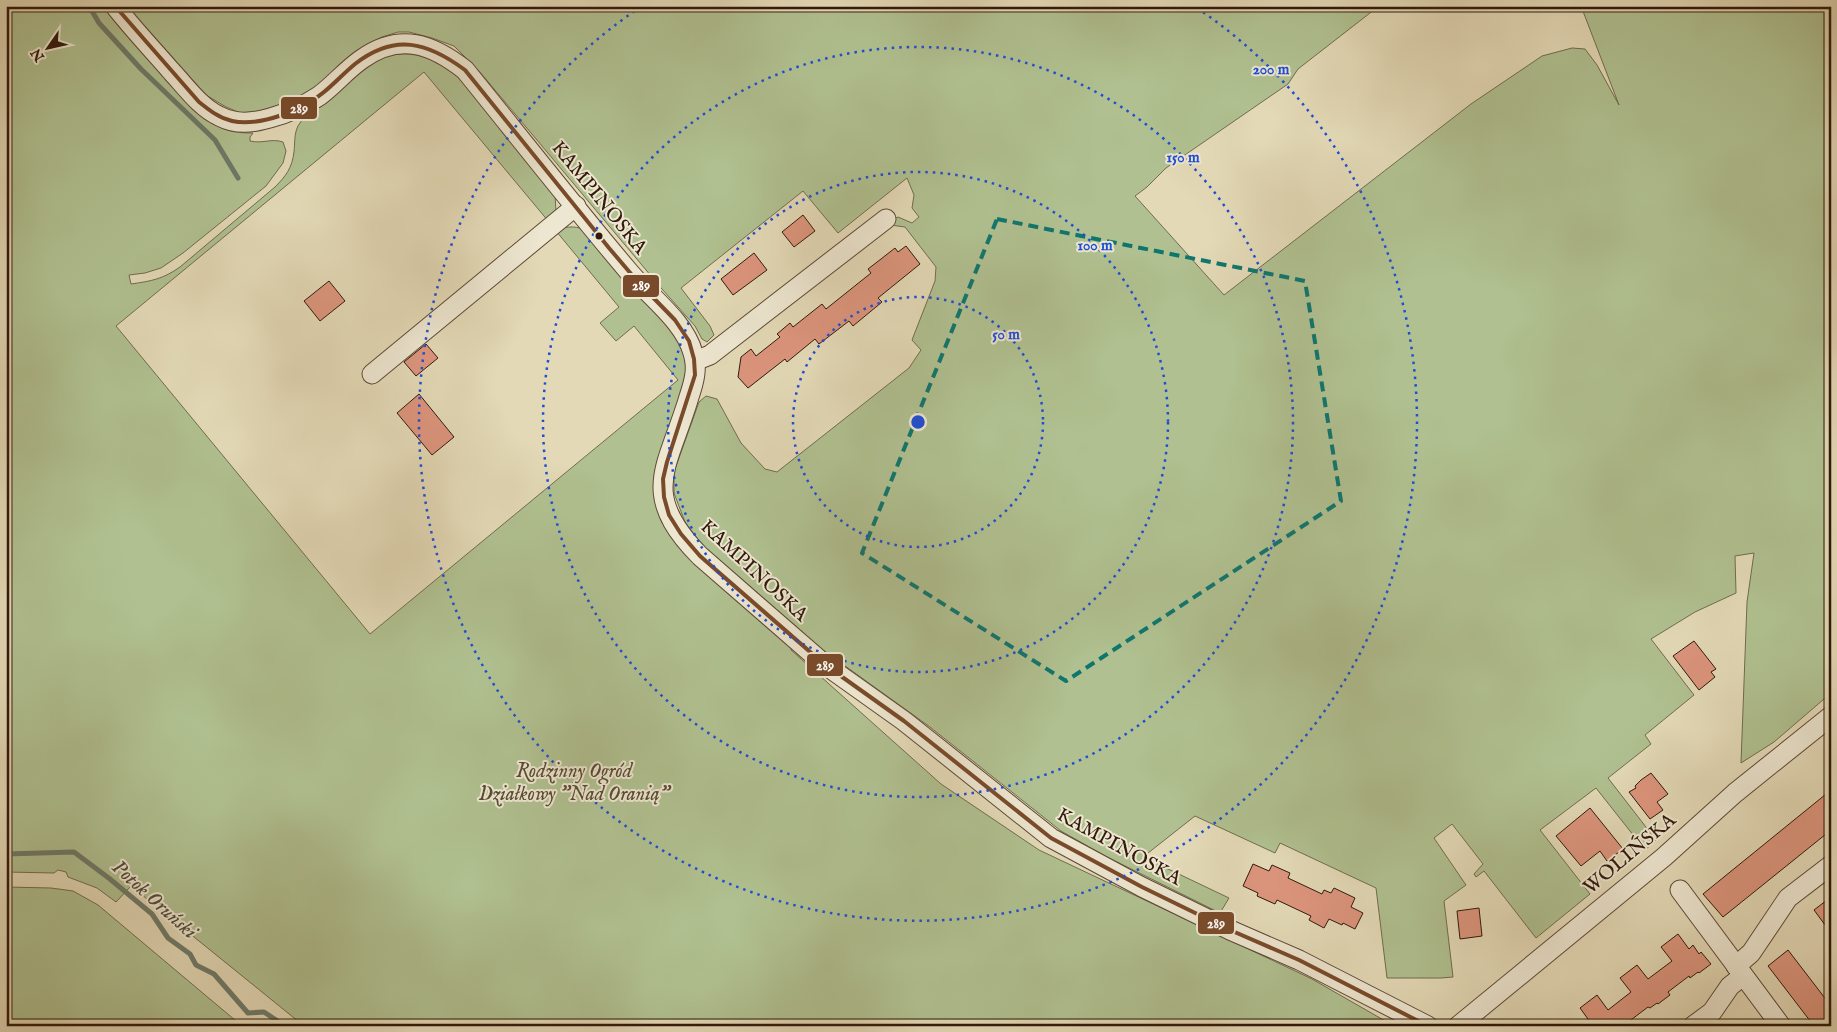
<svg xmlns="http://www.w3.org/2000/svg" width="1837" height="1032" viewBox="0 0 1837 1032" font-family="'IM FELL English',serif">
	<style>
		.green { fill: #b0c090; stroke: #706c4e }
		.lines { fill: none; stroke-linecap: round; stroke-linejoin: round }
		.stream { stroke: #6e7a69; stroke-width: 5 }
		.building { fill: #dc957d; stroke: #31190b }
		.minor-casing { stroke: #5e4936; stroke-width: 21 }
		.minor { stroke: #ede6d0; stroke-width: 19 }
		.bus-1-casing { stroke: #ede6d0; stroke-width: 8 }
		.bus-1 { stroke: #7a4b2a; stroke-width: 4 }
		.marked { fill: none; stroke: #0f766e; stroke-width: 4; stroke-dasharray: 10 6; stroke-linejoin: round }
		.ring { fill: none; stroke: #1d4ed8; stroke-width: 2.5; stroke-dasharray: 2.5 5 }
		.bus-dot { fill: #31190b; stroke: #ede6d0; stroke-width: 2 }
		.labels { text-anchor: middle; dominant-baseline: central; stroke-width: 4; stroke-linejoin: round; paint-order: stroke }
		.street-label { font-size: 20px; fill: #31190b; stroke: #ede6d0 }
		.park-label { font-size: 20px; font-style: italic; fill: #574b33; stroke: #ede6d0 }
		.water-label { font-size: 21px; font-style: italic; fill: #4f4a3a; stroke: #ede6d0 }
		.centre { fill: #1d4ed8; stroke: #ede6d0; stroke-width: 2.5 }
		.ring-label { font-size: 15px; text-anchor: middle; font-weight: bold; fill: #1d4ed8; stroke: #ede6d0; stroke-width: 4; stroke-linejoin: round; paint-order: stroke }
		.line-badge { stroke: #ede6d0; stroke-width: 2 }
		.badge-label { font-size: 14px; text-anchor: middle; font-weight: bold; fill: #fff }
	</style>
	<rect width="100%" height="100%" fill="#e3d9b6"/>
	<filter id="stains"><feTurbulence type="fractalNoise" baseFrequency=".004" numOctaves="4"/><feColorMatrix values="0 0 0 0 .2 0 0 0 0 .09 0 0 0 0 .02 0 0 0 .5 -.17"/></filter>
	<radialGradient id="worn" r=".72"><stop offset=".6" stop-color="#630" stop-opacity="0"/><stop offset="1" stop-color="#630" stop-opacity=".3"/></radialGradient>
	<g class="green">
		<path d="M 6,6 L 106,6 L 206,119 C 223,131 233,133 253,133 L 250,137 L 250,141 C 263,144 271,138 283,142 L 286,151 L 283,163 L 266,186 L 183,253 L 161,268 L 145,273 L 129,275 L 131,284 C 152,281 163,279 180,267 L 275,187 C 286,176 292,168 294,152 C 295,143 294,134 298,126 C 305,113 320,109 330,100 C 341,90 362,68 373,62 C 407,44 437,58 463,81 L 555,194 L 556,212 L 549,222 L 424,72 L 116,326 L 370,634 L 678,380 L 634,326 L 616,341 L 600,323 L 619,307 L 556,231 C 567,226 573,226 584,229 L 670,327 L 679,341 L 688,364 L 655,498 L 662,523 L 792,647 L 791,650 L 941,784 L 1039,850 L 1312,979 L 1394,1026 L 304,1026 L 131,886 L 116,902 L 97,888 L 68,877 L 66,872 L 58,870 L 54,873 L 6,872 Z"/>
		<polygon points="127,6 1379,6 1298,69 1288,84 1166,168 1147,187 1135,196 1224,295 1471,104 1542,56 1572,48 1585,49 1597,65 1619,105 1581,6 1831,6 1831,693 1774,742 1741,763 1747,602 1754,553 1735,556 1736,593 1695,612 1651,639 1694,695 1645,735 1651,744 1608,778 1656,840 1645,850 1596,788 1540,830 1590,894 1536,938 1484,871 1476,877 1474,874 1483,864 1452,824 1434,838 1466,885 1444,901 1453,977 1441,978 1387,978 1376,888 1280,843 1275,853 1195,816 1143,857 1229,898 1220,913 1107,857 1061,831 930,727 823,650 703,546 685,522 674,493 674,472 699,402 706,396 717,399 741,443 765,469 777,472 909,368 921,350 912,340 935,281 936,267 905,227 890,225 892,219 898,217 912,223 919,217 912,208 914,195 907,178 838,233 803,191 681,288 710,326 714,335 707,342 702,339 695,326 662,289 479,71 454,46 432,38 409,32 398,32 382,37 366,45 308,95 298,100 256,112 241,113 226,107 206,95"/>
		<polygon points="6,887 51,888 73,891 98,905 242,1026 6,1026"/>
	</g>
	<g class="lines">
		<g class="stream">
			<polyline points="89,6 99,23 141,69 215,140 238,178"/>
			<polyline points="6,854 74,852 110,879 152,914 168,938 190,954 196,965 214,974 248,1013 264,1012 285,1026"/>
		</g>
	</g>
	<g class="building">
		<polygon points="803,215 815,231 794,247 782,232"/>
		<polygon points="906,246 920,264 878,298 882,302 853,326 849,321 819,344 815,339 787,362 785,359 748,388 738,377 741,357 751,349 756,356 780,337 777,334 790,323 793,327 822,304 826,309 871,273 868,269 881,259 895,248 898,252"/>
		<polygon points="754,253 767,270 733,295 721,279"/>
		<polygon points="329,281 345,301 320,321 304,301"/>
		<polygon points="426,344 438,358 416,376 404,362"/>
		<polygon points="419,394 454,437 432,455 397,413"/>
		<polygon points="1694,641 1716,669 1711,672 1715,677 1699,690 1673,656"/>
		<polygon points="1651,773 1668,794 1657,802 1663,810 1650,819 1629,792 1636,788 1635,786 1641,780"/>
		<polygon points="1831,790 1831,830 1723,917 1703,894"/>
		<polygon points="1590,808 1623,849 1607,861 1600,851 1581,866 1556,836"/>
		<polygon points="1253,864 1269,871 1272,865 1290,873 1288,878 1322,894 1324,890 1331,893 1334,888 1355,898 1351,907 1363,913 1355,929 1343,923 1342,925 1329,919 1324,928 1309,920 1311,916 1277,900 1275,904 1257,896 1258,893 1243,886"/>
		<polygon points="1831,897 1831,933 1814,910"/>
		<polygon points="1479,908 1482,936 1460,939 1457,911"/>
		<polygon points="1678,934 1689,949 1693,945 1699,954 1701,952 1711,964 1699,973 1698,972 1690,978 1689,976 1668,992 1670,995 1658,1004 1657,1003 1650,1008 1648,1007 1623,1026 1593,1026 1580,1008 1597,995 1608,1010 1631,992 1620,978 1637,965 1648,979 1672,961 1661,947"/>
		<polygon points="1788,950 1831,1006 1831,1026 1814,1026 1768,966"/>
	</g>
	<g class="lines">
		<g class="minor-casing">
			<g id="minor">
				<path d="M 115,6 C 133,29 153,50 172,72 C 186,87 200,107 219,116 C 236,125 253,123 270,118 C 288,113 304,106 319,96 C 334,85 346,70 362,59 C 400,32 432,44 465,70 C 520,138 574,207 630,273 C 651,298 684,321 693,353 C 698,368 694,382 689,397 C 668,468 638,493 700,556 L 824,664 L 904,721 L 1051,838 L 1142,887 L 1230,930 L 1299,960 L 1428,1026"/>
				<polyline points="695,361 710,355 886,219"/>
				<polyline points="372,374 576,206"/>
				<polyline points="1680,890 1781,1026"/>
				<polyline points="1736,966 1751,953 1788,898 1831,865"/>
				<polyline points="1458,1026 1664,857 1735,793 1831,716"/>
				<polyline points="1693,1026 1712,1012 1730,986 1743,976"/>
			</g>
		</g>
		<use href="#minor" class="minor"/>
		<g class="bus-1-casing">
			<path id="bus-1" d="M 115,6 L 199,102 C 209,110 219,118 232,121 C 260,127 303,110 324,92 C 335,83 344,73 355,64 C 395,33 427,42 465,70 L 609,248 L 638,282 L 675,320 L 689,341 L 694,359 L 695,375 L 667,462 L 663,479 L 664,497 L 669,515 L 681,534 L 700,556 L 824,664 L 904,721 L 1051,838 L 1142,887 L 1230,930 L 1299,960 L 1428,1026"/>
		</g>
		<use href="#bus-1" class="bus-1"/>
	</g>
	<path class="marked" d="M 997,219 L 1305,281 L 1341,501 L 1066,681 L 862,553 Z"/>
	<g class="ring">
		<circle cx="918" cy="422" r="125"/>
		<circle cx="918" cy="422" r="250"/>
		<circle cx="918" cy="422" r="375"/>
		<path d="M1197 8A499 499 0 1 1 639 8"/>
	</g>
	<circle class="bus-dot" cx="599" cy="236" r="4.5"/>
	<g class="labels">
		<g class="street-label">
			<text transform="translate(599 198) rotate(51)">KAMPINOSKA</text>
			<text transform="translate(754 571) rotate(43)">KAMPINOSKA</text>
			<text transform="translate(1119 847) rotate(29)">KAMPINOSKA</text>
			<text transform="translate(1630 854) rotate(-40)">WOLIŃSKA</text>
		</g>
		<g class="park-label">
			<text x="574" y="771">Rodzinny Ogród<tspan x="574" dy="23">Działkowy "Nad Oranią"</tspan></text>
		</g>
		<g class="water-label">
			<text transform="translate(154 900) rotate(42)">Potok Oruński</text>
		</g>
	</g>
	<circle cx="918" cy="422" r="8" class="centre"/>
	<g class="ring-label">
		<text x="1271" y="74">200 m</text>
		<text x="1183" y="162">150 m</text>
		<text x="1095" y="250">100 m</text>
		<text x="1006" y="339">50 m</text>
	</g>
	<g class="line-badge">
		<rect x="280" y="96" width="38" height="24" rx="5" fill="#7a4b2a"/>
		<rect x="622" y="274" width="38" height="24" rx="5" fill="#7a4b2a"/>
		<rect x="806" y="653" width="38" height="24" rx="5" fill="#7a4b2a"/>
		<rect x="1197" y="911" width="38" height="24" rx="5" fill="#7a4b2a"/>
	</g>
	<g class="badge-label">
		<text x="299" y="113">289</text>
		<text x="641" y="290">289</text>
		<text x="825" y="670">289</text>
		<text x="1216" y="928">289</text>
	</g>
	<rect width="1837" height="1032" fill="none" stroke="#e3d9b6" stroke-width="25"/>
	<rect x="8" y="8" width="1822" height="1017" fill="none" stroke="#31190b" stroke-width="2.5"/>
	<rect x="12" y="12" width="1812" height="1007" fill="none" stroke="#31190b"/>
	<g transform="translate(48 48) rotate(236)" stroke="#ede6d0" stroke-width="4" paint-order="stroke">
	<path d="M0-4L9 19L0 12L-9 19Z" fill="#31190b"/>
	<text y="-8" font-size="14" font-weight="bold" text-anchor="middle" fill="#31190b">N</text>
	</g>
	<rect width="100%" height="100%" filter="url(#stains)"/>
	<rect width="100%" height="100%" fill="url(#worn)"/>
</svg>
